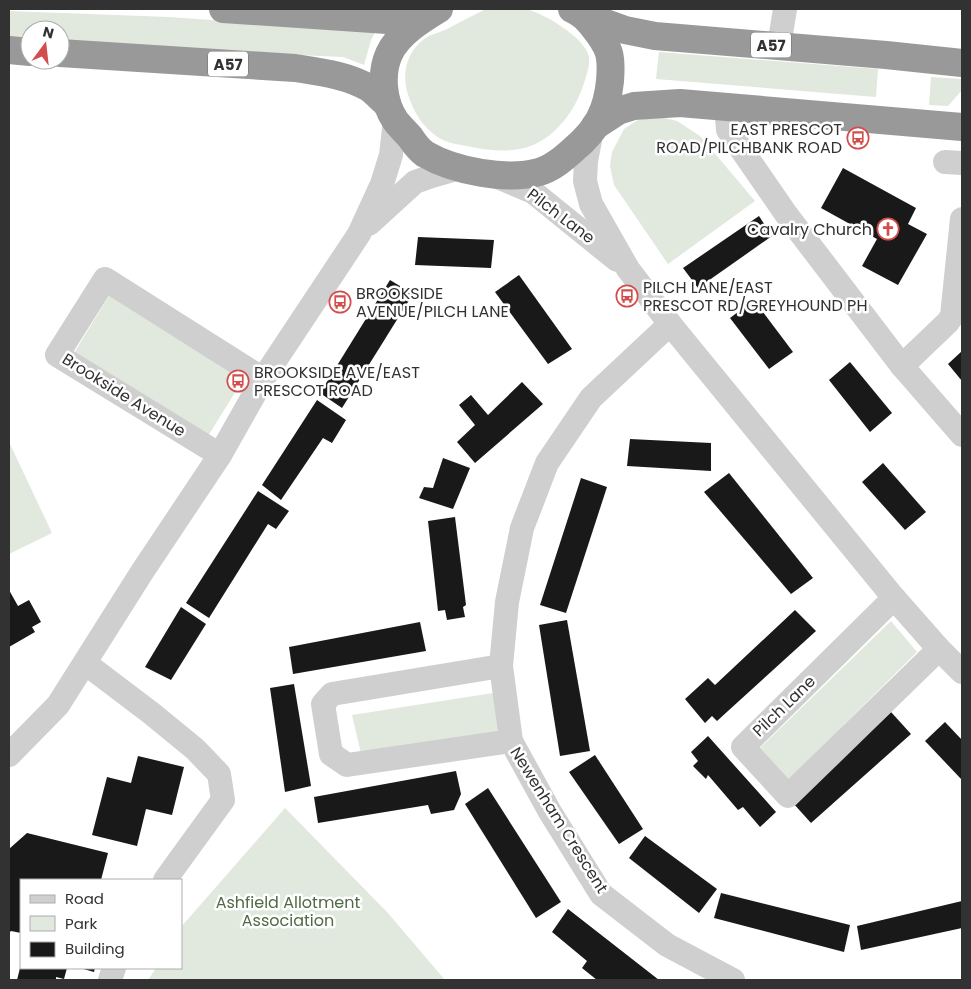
<svg xmlns="http://www.w3.org/2000/svg" width="971" height="989" viewBox="0 0 971 989" font-family="Poppins,sans-serif">
	<style>
		.green { fill: #e1e8dd }
		.building { fill: #191919 }
		.lines { fill: none; stroke-linecap: round; stroke-linejoin: round }
		.minor { stroke: #cfcfcf; stroke-width: 24 }
		.highway { stroke: #999; stroke-width: 28 }
		.labels { text-anchor: middle; dominant-baseline: central; stroke-width: 5; stroke-linejoin: round; paint-order: stroke }
		.shield { fill: #fff; stroke: #707070; stroke-width: 1 }
		.shield-label { font-size: 15px; font-weight: bold; fill: #323232 }
		.poi-label { font-size: 16px; fill: #323232; stroke: #fff; text-anchor: start }
		.street-label { font-size: 16px; fill: #323232; stroke: #fff }
		.park-label { font-size: 16px; fill: #526a44; stroke: #fff }
	</style>
	<rect width="100%" height="100%" fill="#fff"/>
	<g class="green">
		<path d="M 486,9 C 498,9 512,7 524,9 C 541,11 586,38 589,57 C 590,66 586,77 583,86 C 575,110 557,135 533,145 C 514,153 491,151 472,147 C 463,145 451,144 443,140 C 427,132 416,117 410,100 C 401,78 404,55 424,39 C 431,34 441,32 449,28 C 461,22 473,15 486,9 Z"/>
		<polygon points="9,11 169,17 375,32 371,40 364,65 343,57 140,48 60,42 60,30 30,30 30,40 9,38"/>
		<polygon points="659,52 878,69 876,97 656,79"/>
		<polygon points="931,77 962,79 962,90 948,106 929,105"/>
		<polygon points="660,117 677,121 700,136 755,201 668,264 614,185 610,166 612,152 624,129 638,120"/>
		<polygon points="110,294 244,378 208,436 74,353"/>
		<polygon points="9,442 52,533 9,554"/>
		<polygon points="891,621 917,652 788,780 759,749"/>
		<polygon points="493,693 498,736 363,762 352,715"/>
		<polygon points="285,808 387,912 445,980 148,980 156,968 181,968 181,927"/>
	</g>
	<g class="building">
		<polygon points="843,168 916,208 908,224 927,234 898,285 862,266 877,239 821,208"/>
		<polygon points="759,216 772,236 698,288 683,268"/>
		<polygon points="418,237 494,240 491,268 415,265"/>
		<polygon points="519,275 572,349 548,364 495,292"/>
		<polygon points="390,280 413,294 342,408 320,393"/>
		<polygon points="754,300 793,352 769,369 730,318"/>
		<polygon points="962,351 962,381 948,364"/>
		<polygon points="850,362 892,413 870,432 829,380"/>
		<polygon points="522,382 543,404 475,463 457,442 475,425 459,405 471,395 488,415"/>
		<polygon points="317,400 346,420 332,443 323,438 281,500 262,485"/>
		<polygon points="630,439 711,443 711,471 627,466"/>
		<polygon points="443,458 470,468 453,509 419,498 424,487 433,488"/>
		<polygon points="883,463 926,512 905,530 862,482"/>
		<polygon points="729,473 813,578 791,594 704,492"/>
		<polygon points="581,478 607,487 566,613 540,605"/>
		<polygon points="258,491 289,511 276,529 268,524 209,618 186,603"/>
		<polygon points="455,517 466,605 463,607 465,617 447,620 445,610 438,611 428,521"/>
		<polygon points="9,590 18,606 29,600 41,622 32,627 35,632 9,647"/>
		<polygon points="181,607 206,624 171,680 145,667"/>
		<polygon points="795,610 816,631 717,721 712,716 705,723 685,699 708,678 715,685"/>
		<polygon points="567,620 590,751 560,756 539,625"/>
		<polygon points="420,622 426,651 293,674 289,647"/>
		<polygon points="294,684 311,786 285,792 270,688"/>
		<polygon points="891,712 911,734 811,823 793,803"/>
		<polygon points="945,722 962,740 962,780 925,741"/>
		<polygon points="708,736 776,812 760,827 743,807 738,810 708,775 706,779 693,766 698,761 691,752"/>
		<polygon points="595,755 643,829 619,844 569,772"/>
		<polygon points="138,756 184,767 172,815 146,809 137,846 92,835 107,777 131,783"/>
		<polygon points="456,771 461,794 454,810 431,814 428,805 318,823 314,797"/>
		<polygon points="488,788 561,902 536,918 465,804"/>
		<polygon points="27,833 108,853 101,880 21,880 21,933 11,931 9,933 9,849"/>
		<polygon points="645,836 717,889 699,913 629,858"/>
		<polygon points="721,893 850,925 844,952 714,918"/>
		<polygon points="962,901 962,928 861,950 857,926"/>
		<polygon points="568,909 659,980 597,980 582,968 587,961 552,932"/>
		<polygon points="20,968 67,968 64,979 56,977 56,980 17,980"/>
		<polygon points="80,968 95,968 94,972"/>
	</g>
	<g class="lines">
		<g class="minor">
			<polyline points="779,46 785,9"/>
			<polyline points="726,106 728,130 786,214 902,366 962,435"/>
			<polyline points="592,130 586,161 585,181 591,204 628,269 670,324 894,598 939,649 962,672"/>
			<polyline points="945,162 962,163"/>
			<polyline points="495,176 533,192 617,260"/>
			<polyline points="369,224 415,182 432,176 460,168"/>
			<polyline points="670,324 591,398 547,463 522,528 507,602 501,666 511,741 550,812 601,894 667,945 733,980"/>
			<polyline points="902,366 948,322 952,316 962,219"/>
			<polyline points="220,455 57,355 105,279 263,379"/>
			<polyline points="894,598 743,747 788,796 939,649"/>
			<polyline points="85,663 151,713 195,749 219,774 223,800 165,880"/>
			<polyline points="501,666 332,694 323,704 331,754 347,765 511,741"/>
			<polyline points="9,755 58,705 142,572 220,455 263,379 359,234 382,184 391,155 395,120"/>
			<polyline points="110,980 114,968"/>
		</g>
		<g class="highway">
			<polyline points="223,9 387,20 408,18 428,12"/>
			<path d="M 439,9 C 421,20 398,34 389,54 C 380,74 383,102 395,120 C 399,126 405,131 410,137 C 414,143 419,150 425,154 C 454,171 507,181 539,172 C 553,168 564,158 574,149 C 597,130 607,111 610,81 C 612,56 610,48 595,29 C 588,20 583,14 572,9"/>
			<polyline points="583,15 625,30 655,36 886,55 962,63"/>
			<polyline points="9,50 30,52"/>
			<path d="M 60,53 L 295,68 C 320,72 347,75 369,88 C 375,92 381,99 387,104"/>
			<polyline points="595,126 618,111 634,106 680,103 962,127"/>
		</g>
	</g>
	<defs>
		<g id="bus-ring" transform="scale(1.125)"><circle r="9.5" fill="#fff" stroke="#d24e4c" stroke-width="1.5"/><path d="M-5-6H5V4H4V6H2V4H-2V6H-4V4H-5ZM-3.5-4V0h7V-4ZM-3.5 1.2v1.5H-2V1.2ZM2 1.2v1.5H3.5V1.2Z" fill="#d24e4c"/></g>
		<g id="church-ring" transform="scale(1.125)"><circle r="9.5" fill="#fff" stroke="#d24e4c" stroke-width="1.5"/><path d="M-1.2-6h2.4v3.5h3.3v2.4h-3.3V6h-2.4V-.1h-3.3v-2.4h3.3Z" fill="#d24e4c"/></g>
	</defs>
	<g fill-rule="evenodd">
		<use href="#bus-ring" x="858" y="138"/>
		<use href="#church-ring" x="888" y="229"/>
		<use href="#bus-ring" x="627" y="296"/>
		<use href="#bus-ring" x="340" y="302"/>
		<use href="#bus-ring" x="238" y="381"/>
	</g>
	<g class="labels">
		<g class="shield">
			<rect x="751" y="32.5" width="40" height="25" rx="4"/>
			<rect x="208" y="51.5" width="40" height="25" rx="4"/>
		</g>
		<g class="shield-label">
			<text x="771" y="45">A57</text>
			<text x="228" y="64">A57</text>
		</g>
		<g class="poi-label">
			<text x="842" y="129" text-anchor="end">EAST PRESCOT<tspan x="842" dy="18">ROAD/PILCHBANK ROAD</tspan></text>
			<text x="872" y="229" text-anchor="end">Cavalry Church</text>
			<text x="643" y="287">PILCH LANE/EAST<tspan x="643" dy="18">PRESCOT RD/GREYHOUND PH</tspan></text>
			<text x="356" y="293">BROOKSIDE<tspan x="356" dy="18">AVENUE/PILCH LANE</tspan></text>
			<text x="254" y="372">BROOKSIDE AVE/EAST<tspan x="254" dy="18">PRESCOT ROAD</tspan></text>
		</g>
		<g class="street-label">
			<text transform="translate(561 216) rotate(37)">Pilch Lane</text>
			<text transform="translate(124 395) rotate(32)">Brookside Avenue</text>
			<text transform="translate(784 706) rotate(-44)">Pilch Lane</text>
			<text transform="translate(559 820) rotate(58)">Newenham Crescent</text>
		</g>
		<g class="park-label">
			<text x="288" y="902">Ashfield Allotment<tspan x="288" dy="18">Association</tspan></text>
		</g>
	</g>
	<rect width="971" height="989" fill="none" stroke="#323232" stroke-width="20"/>
	<rect x="20" y="879" width="162" height="90" fill="#ffffff" stroke="#adadad"/>
	<rect x="30" y="895" width="25" height="8" fill="#cfcfcf" stroke="#adadad"/>
	<text x="65" y="904" font-size="15" fill="#323232">Road</text>
	<rect x="30" y="916" width="25" height="15" fill="#e1e8dd" stroke="#adadad"/>
	<text x="65" y="929" font-size="15" fill="#323232">Park</text>
	<rect x="30" y="942" width="25" height="15" fill="#191919" stroke="#adadad"/>
	<text x="65" y="954" font-size="15" fill="#323232">Building</text>
	<g transform="translate(45 45) rotate(15)"><circle r="24" fill="#ffffff" stroke="#adadad"/>
	<path d="M0-4L9 19L0 12L-9 19Z" fill="#d24e4c"/>
	<text y="-8" font-size="14" font-weight="bold" text-anchor="middle" fill="#323232">N</text>
	</g>
</svg>
